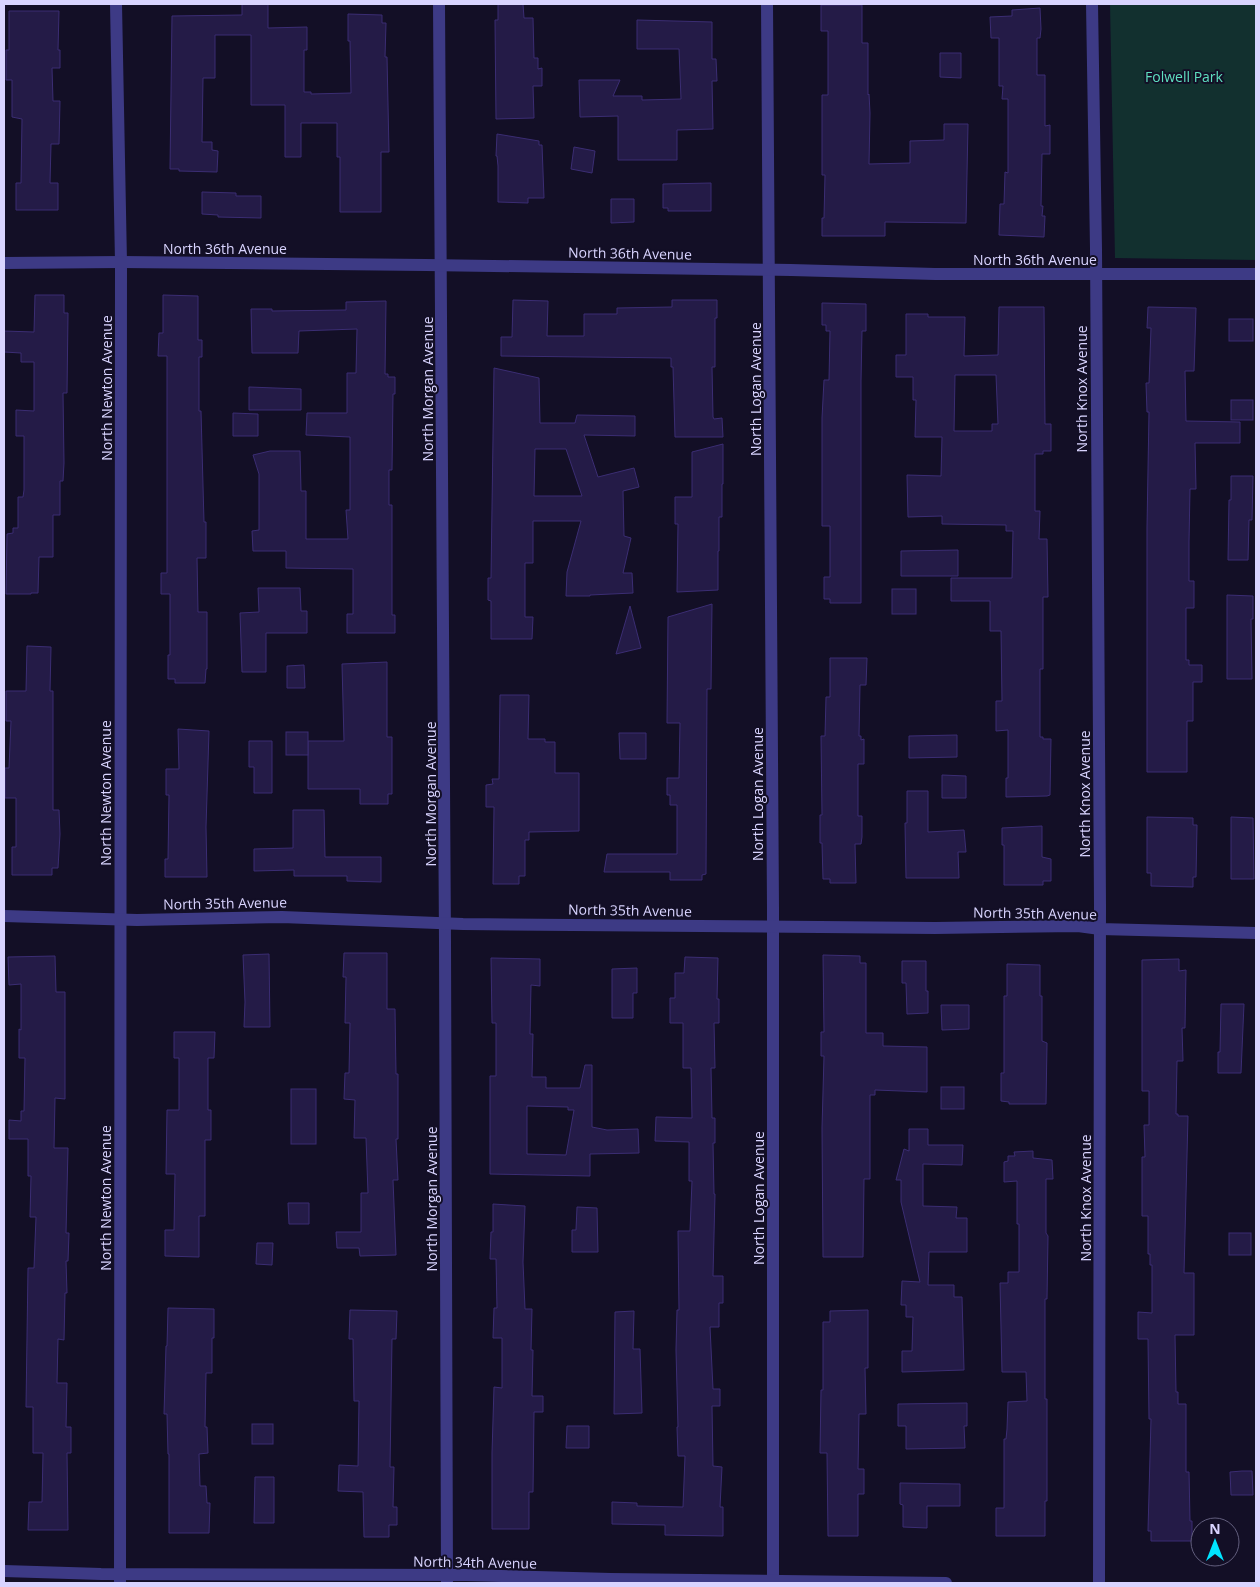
<svg xmlns="http://www.w3.org/2000/svg" width="1260" height="1587" viewBox="0 0 1260 1587" font-family="'Open Sans',sans-serif">
	<style>
		.green { fill: #12302f }
		.building { fill: #241b47; stroke: #3b2d73; fill-rule: evenodd }
		.lines { fill: none; stroke-linecap: round; stroke-linejoin: round }
		.minor { stroke: #3d3a85; stroke-width: 12 }
		.labels { text-anchor: middle; dominant-baseline: central; stroke-width: 4; stroke-linejoin: round; paint-order: stroke }
		.park-label { font-size: 14px; fill: #5fe0c0; stroke: #130f26 }
		.street-label { font-size: 14px; fill: #d9d4ff; stroke: #130f26 }
	</style>
	<rect width="100%" height="100%" fill="#130f26"/>
	<polygon class="green" points="1110,4 1256,4 1256,260 1115,258"/>
	<g class="building">
		<polygon points="242,4 268,4 268,28 307,27 307,50 304,50 304,92 311,92 311,94 351,93 350,41 348,41 348,14 382,15 382,23 386,23 385,57 387,57 389,152 381,152 381,212 340,212 340,157 337,157 337,123 301,123 301,157 285,157 285,105 251,105 251,35 215,35 215,78 203,78 202,142 212,142 212,150 218,151 217,172 179,171 179,169 170,169 172,16 242,15"/>
		<polygon points="498,4 523,4 524,18 533,18 534,58 538,58 538,69 542,68 542,86 533,86 534,118 496,119 495,20 498,20"/>
		<polygon points="821,5 862,5 862,43 868,43 868,95 869,94 870,113 869,164 910,163 910,141 944,140 944,124 968,124 966,223 885,222 885,236 822,236 822,218 824,218 825,175 822,175 822,95 828,95 828,31 821,31"/>
		<polygon points="1040,8 1041,29 1040,38 1037,38 1037,75 1045,75 1045,126 1050,125 1050,154 1042,154 1041,206 1043,206 1042,216 1045,216 1044,237 999,235 1000,204 1004,204 1005,172 1008,173 1008,99 1002,99 1003,86 999,86 999,38 991,38 990,17 1012,16 1012,10"/>
		<polygon points="9,11 59,11 58,50 60,50 60,68 52,68 53,101 60,101 59,144 51,144 50,183 58,183 58,210 16,210 16,183 21,183 22,119 12,117 12,80 6,80 6,50 9,50"/>
		<polygon points="637,20 712,22 712,59 716,59 717,81 712,81 713,129 677,130 677,160 618,160 618,116 580,117 579,80 620,80 613,96 642,96 642,100 681,99 679,49 637,49"/>
		<polygon points="940,53 961,53 961,78 940,77"/>
		<polygon points="497,134 539,141 539,145 542,145 544,198 528,198 528,203 498,202 498,166 497,156 496,156"/>
		<polygon points="574,147 595,151 592,173 571,169"/>
		<polygon points="711,183 711,211 668,211 668,208 663,208 663,184"/>
		<polygon points="202,192 236,193 236,196 261,196 261,218 218,217 218,215 202,214"/>
		<polygon points="611,199 634,199 634,222 611,223"/>
		<polygon points="35,295 64,295 64,313 68,313 67,393 63,393 64,463 63,481 60,481 60,515 53,515 53,557 39,557 38,593 31,593 31,594 6,594 7,534 13,533 13,528 18,528 18,497 23,497 24,490 24,436 16,436 16,410 34,411 34,362 21,362 21,353 4,352 4,331 34,332"/>
		<polygon points="163,295 198,296 198,340 202,340 202,357 199,357 199,411 201,411 204,522 206,522 206,558 197,558 198,612 207,612 207,669 206,669 205,683 175,683 175,679 168,679 168,655 170,655 170,594 161,594 161,573 167,573 167,356 158,356 159,333 163,333"/>
		<polygon points="513,300 548,301 547,336 584,336 584,314 617,314 617,308 672,307 672,300 717,300 717,318 715,318 715,367 712,367 713,417 714,419 722,418 723,437 675,437 673,367 671,367 671,358 501,356 501,337 512,337"/>
		<polygon points="386,301 385,374 388,374 388,377 395,377 395,394 393,394 392,470 389,470 389,505 392,505 392,615 395,615 395,633 347,633 347,614 353,614 353,569 286,568 286,551 253,551 252,531 259,530 259,474 253,455 270,451 300,451 301,491 306,491 306,539 348,539 346,510 350,510 350,437 306,435 307,413 347,413 347,373 356,373 357,329 299,331 298,353 252,353 251,309 272,309 272,311 346,310 346,302"/>
		<polygon points="822,303 866,304 866,331 862,331 861,381 861,603 830,603 830,599 824,599 824,577 830,577 830,526 822,526 822,418 824,380 829,380 830,331 826,331 826,325 822,325"/>
		<path d="M 999,307 L 1044,307 L 1045,424 L 1051,424 L 1051,451 L 1043,451 L 1043,454 L 1035,454 L 1035,511 L 1040,511 L 1039,539 L 1047,539 L 1048,597 L 1043,597 L 1043,669 L 1040,669 L 1040,737 L 1043,737 L 1043,739 L 1051,739 L 1050,795 L 1047,796 L 1006,797 L 1006,778 L 1008,778 L 1008,730 L 996,731 L 996,701 L 1002,701 L 1001,631 L 990,631 L 990,601 L 951,601 L 951,578 L 1012,578 L 1013,531 L 1006,531 L 1006,525 L 942,524 L 942,516 L 908,517 L 907,475 L 941,476 L 942,437 L 915,437 L 916,400 L 913,400 L 913,377 L 896,377 L 896,355 L 906,355 L 906,314 L 928,314 L 928,317 L 965,317 L 964,356 L 998,355 ZM 955,375 L 996,375 L 998,424 L 992,424 L 992,431 L 954,431 Z"/>
		<polygon points="1148,307 1196,308 1194,371 1185,371 1186,421 1240,422 1240,443 1195,443 1196,489 1190,489 1189,542 1189,581 1194,581 1194,608 1186,608 1186,660 1189,660 1189,665 1202,665 1202,682 1193,682 1193,721 1187,721 1187,772 1147,772 1147,528 1149,412 1147,412 1146,383 1149,383 1151,328 1147,328"/>
		<rect x="1229" y="319" width="24" height="22"/>
		<path d="M 494,368 L 539,378 L 540,423 L 575,423 L 577,415 L 635,416 L 635,436 L 584,435 L 598,477 L 634,468 L 639,487 L 623,491 L 624,536 L 631,538 L 623,573 L 632,573 L 633,593 L 590,595 L 590,596 L 566,596 L 567,572 L 581,521 L 533,521 L 533,563 L 525,563 L 525,617 L 533,617 L 532,639 L 491,639 L 491,601 L 488,600 L 488,578 L 491,578 ZM 535,449 L 566,449 L 582,496 L 534,496 Z"/>
		<polygon points="249,387 301,389 301,410 249,410"/>
		<rect x="1231" y="400" width="22" height="20"/>
		<polygon points="233,413 258,414 258,436 233,436"/>
		<polygon points="723,444 723,484 722,484 722,517 719,517 719,551 718,551 718,590 677,592 678,524 675,524 675,497 692,497 692,452"/>
		<polygon points="1231,476 1253,476 1252,520 1249,520 1248,560 1228,560 1229,500 1231,500"/>
		<polygon points="958,550 958,576 901,576 901,551"/>
		<polygon points="258,588 300,588 301,611 307,611 307,633 266,633 266,672 242,672 240,613 259,612"/>
		<rect x="892" y="589" width="24" height="25"/>
		<polygon points="1227,595 1253,596 1253,619 1251,619 1252,679 1227,679"/>
		<polygon points="712,604 711,689 707,689 706,874 702,875 702,880 670,880 670,872 604,872 607,854 677,854 677,805 670,805 670,795 667,795 667,778 679,778 680,723 667,723 668,617"/>
		<polygon points="630,606 641,648 616,654"/>
		<polygon points="27,646 51,647 50,691 53,691 53,810 59,810 60,834 58,868 52,868 52,875 12,875 12,847 16,847 16,798 5,798 5,768 9,768 11,721 6,721 6,691 26,691"/>
		<polygon points="830,658 867,658 866,685 860,685 859,736 861,736 861,740 864,739 864,764 858,764 858,816 862,816 862,837 861,844 855,844 856,883 830,883 830,879 823,879 822,843 820,843 820,815 822,815 821,736 825,736 826,697 830,697"/>
		<polygon points="387,662 387,737 392,737 392,794 388,794 388,804 360,804 360,789 308,789 308,741 344,741 342,664"/>
		<polygon points="304,665 305,688 287,688 287,666"/>
		<polygon points="500,695 529,695 528,739 545,739 545,742 555,742 555,773 579,773 579,831 529,832 529,840 525,840 525,876 519,876 519,884 493,884 494,807 486,807 486,785 493,784 492,779 499,779"/>
		<polygon points="178,729 209,731 206,827 207,877 165,877 165,859 168,859 169,795 166,795 166,769 179,769"/>
		<rect x="286" y="732" width="22" height="23"/>
		<polygon points="619,733 646,733 646,759 620,759"/>
		<polygon points="957,735 957,757 909,758 909,736"/>
		<polygon points="249,741 272,741 272,793 254,793 254,767 249,767"/>
		<polygon points="942,775 966,776 966,798 942,798"/>
		<polygon points="907,791 928,791 928,832 964,830 966,852 958,852 959,878 906,878 905,823 907,823"/>
		<polygon points="293,810 324,810 325,857 381,857 381,882 347,881 347,876 294,876 294,870 254,871 254,849 293,848"/>
		<polygon points="1147,817 1193,818 1193,825 1197,825 1196,877 1193,877 1193,887 1151,886 1151,873 1147,873"/>
		<polygon points="1231,817 1253,818 1254,879 1231,879"/>
		<polygon points="1042,826 1042,857 1051,859 1051,881 1043,881 1043,885 1004,885 1004,845 1002,845 1002,828"/>
		<polygon points="344,953 387,953 387,1009 395,1009 396,1074 398,1074 398,1139 396,1139 398,1180 393,1180 396,1255 360,1256 359,1248 337,1248 336,1232 361,1232 361,1193 368,1193 366,1138 354,1138 355,1100 344,1099 345,1073 349,1073 350,1023 345,1023 346,977 343,977"/>
		<polygon points="269,954 270,1027 244,1027 245,1002 243,955"/>
		<polygon points="823,955 860,956 860,963 866,963 866,1033 883,1033 883,1046 927,1047 927,1092 875,1090 875,1095 870,1095 870,1179 864,1179 863,1257 823,1257 822,1128 824,1056 821,1056 821,1032 824,1032"/>
		<polygon points="55,956 56,992 65,992 65,1099 55,1098 54,1148 68,1148 66,1233 69,1233 68,1261 66,1261 67,1293 65,1293 64,1340 58,1339 57,1383 67,1383 66,1427 71,1427 71,1453 67,1453 68,1530 28,1530 29,1502 42,1502 43,1453 33,1453 33,1407 26,1407 28,1268 34,1268 36,1217 30,1217 31,1176 28,1176 28,1139 9,1139 9,1120 21,1121 21,1111 24,1111 25,1058 19,1058 19,1029 21,1030 21,984 9,985 8,957"/>
		<polygon points="685,957 718,958 717,999 719,999 719,1023 714,1023 715,1068 711,1068 712,1118 715,1118 715,1143 713,1143 714,1194 715,1194 713,1276 723,1276 723,1303 719,1303 719,1327 710,1327 713,1389 720,1389 720,1406 712,1406 713,1466 722,1467 720,1507 723,1507 723,1536 665,1535 665,1525 612,1524 612,1502 637,1503 637,1506 683,1507 685,1456 678,1456 677,1427 678,1427 676,1350 677,1310 679,1310 678,1231 690,1231 692,1181 689,1181 689,1142 655,1141 656,1117 692,1118 691,1068 683,1068 683,1023 670,1023 670,998 675,998 675,973 684,973"/>
		<path d="M 491,958 L 540,959 L 540,986 L 531,985 L 530,1034 L 533,1034 L 532,1077 L 546,1077 L 546,1088 L 580,1088 L 585,1065 L 592,1065 L 592,1127 L 607,1130 L 638,1129 L 639,1153 L 590,1154 L 590,1176 L 490,1174 L 490,1076 L 496,1076 L 496,1023 L 492,1023 ZM 527,1106 L 568,1107 L 568,1110 L 574,1110 L 566,1155 L 527,1154 Z"/>
		<polygon points="1179,959 1179,971 1186,970 1185,1028 1182,1028 1183,1061 1177,1061 1176,1114 1178,1114 1178,1116 1188,1116 1184,1273 1194,1273 1194,1335 1175,1335 1176,1392 1178,1392 1178,1404 1186,1404 1186,1472 1189,1472 1190,1521 1192,1521 1192,1541 1151,1541 1151,1531 1148,1531 1151,1419 1149,1419 1148,1339 1138,1339 1138,1312 1152,1313 1152,1265 1150,1265 1150,1254 1148,1254 1148,1216 1142,1216 1142,1157 1145,1157 1144,1125 1149,1125 1149,1091 1142,1091 1142,960"/>
		<polygon points="902,961 926,961 926,991 928,991 928,1013 907,1014 906,983 902,983"/>
		<polygon points="1007,964 1040,965 1040,996 1042,996 1042,1041 1047,1043 1046,1104 1009,1104 1009,1102 1001,1101 1001,1073 1004,1073 1004,996 1007,996"/>
		<polygon points="637,968 637,993 633,993 633,1018 612,1018 612,969"/>
		<polygon points="1221,1004 1244,1004 1241,1073 1218,1073 1218,1052 1220,1052"/>
		<polygon points="941,1005 969,1005 969,1029 942,1030"/>
		<polygon points="174,1032 215,1032 214,1058 208,1058 208,1110 211,1110 211,1140 205,1140 205,1216 199,1216 199,1257 165,1256 165,1230 174,1230 175,1174 166,1174 167,1110 179,1110 179,1058 174,1058"/>
		<rect x="941" y="1087" width="23" height="22"/>
		<rect x="291" y="1089" width="25" height="55"/>
		<polygon points="909,1129 928,1129 928,1145 963,1145 962,1165 923,1164 923,1206 957,1207 956,1218 967,1218 967,1252 929,1252 928,1285 954,1285 954,1297 962,1297 964,1370 902,1372 902,1351 912,1351 913,1317 906,1317 906,1305 901,1305 902,1281 920,1282 901,1202 901,1180 896,1180 904,1149 909,1151"/>
		<polygon points="1033,1151 1033,1158 1052,1160 1053,1179 1046,1179 1046,1233 1048,1236 1047,1299 1045,1299 1045,1399 1047,1399 1047,1501 1045,1501 1045,1536 996,1536 996,1508 1004,1508 1004,1439 1006,1439 1007,1429 1008,1402 1027,1401 1026,1372 1002,1372 1000,1283 1008,1283 1008,1272 1019,1272 1019,1224 1017,1224 1017,1181 1004,1182 1004,1162 1008,1161 1008,1156 1015,1156 1014,1152"/>
		<polygon points="288,1203 309,1203 309,1224 289,1224"/>
		<polygon points="493,1204 525,1206 523,1262 525,1309 532,1309 531,1350 533,1350 532,1396 543,1396 543,1412 534,1412 533,1492 529,1492 529,1529 492,1529 492,1453 494,1387 502,1388 502,1338 493,1338 494,1308 497,1308 496,1259 490,1259 491,1232 493,1232"/>
		<polygon points="577,1207 597,1208 598,1252 572,1252 572,1230 576,1230"/>
		<rect x="1229" y="1233" width="22" height="22"/>
		<polygon points="257,1243 273,1243 272,1265 256,1264"/>
		<polygon points="168,1308 214,1309 214,1338 212,1338 212,1373 206,1373 205,1427 207,1427 208,1453 199,1454 200,1486 206,1486 207,1503 210,1503 209,1533 169,1533 169,1454 168,1454 167,1414 164,1414 166,1346 167,1346"/>
		<polygon points="350,1310 397,1311 396,1339 392,1339 390,1467 394,1467 393,1507 397,1507 397,1525 389,1525 389,1537 364,1537 363,1492 338,1491 339,1465 358,1466 359,1401 354,1401 353,1339 349,1339"/>
		<polygon points="868,1310 868,1368 865,1368 866,1414 859,1414 858,1469 864,1469 864,1494 858,1494 858,1536 828,1536 827,1453 820,1453 821,1390 823,1390 823,1322 830,1322 830,1311"/>
		<polygon points="634,1311 633,1349 640,1349 642,1413 614,1414 615,1312"/>
		<polygon points="967,1403 967,1426 964,1426 965,1448 906,1449 906,1426 898,1426 898,1404"/>
		<rect x="252" y="1424" width="21" height="20"/>
		<polygon points="567,1426 589,1426 589,1448 566,1448"/>
		<polygon points="1242,1471 1252,1471 1253,1495 1231,1495 1230,1472"/>
		<polygon points="255,1477 274,1477 274,1523 254,1523"/>
		<polygon points="900,1483 960,1484 960,1506 927,1506 927,1528 903,1527 903,1505 900,1504"/>
	</g>
	<g class="lines">
		<g class="minor">
			<polyline points="116,4 121,262 120,1583"/>
			<polyline points="439,4 445,941 447,1583"/>
			<polyline points="767,4 773,907 773,1583"/>
			<polyline points="1092,4 1096,249 1100,906 1099,1583"/>
			<polyline points="4,263 121,262 426,265 791,270 935,274 1256,274"/>
			<polyline points="4,916 137,920 282,917 463,924 935,928 1078,926 1100,929 1256,933"/>
			<polyline points="4,1571 101,1574 466,1575 611,1579 946,1583"/>
		</g>
	</g>
	<g class="labels">
		<g class="park-label">
			<text x="1184" y="76">Folwell Park</text>
		</g>
		<g class="street-label">
			<text x="225" y="248">North 36th Avenue</text>
			<text transform="translate(630 253) rotate(1)">North 36th Avenue</text>
			<text x="1035" y="259">North 36th Avenue</text>
			<text transform="translate(106 388) rotate(-90)">North Newton Avenue</text>
			<text transform="translate(427 389) rotate(-90)">North Morgan Avenue</text>
			<text transform="translate(755 389) rotate(-90)">North Logan Avenue</text>
			<text transform="translate(1081 389) rotate(-90)">North Knox Avenue</text>
			<text transform="translate(105 793) rotate(-90)">North Newton Avenue</text>
			<text transform="translate(430 794) rotate(-90)">North Morgan Avenue</text>
			<text transform="translate(757 794) rotate(-90)">North Logan Avenue</text>
			<text transform="translate(1084 794) rotate(-90)">North Knox Avenue</text>
			<text transform="translate(225 903) rotate(-1)">North 35th Avenue</text>
			<text transform="translate(630 910) rotate(1)">North 35th Avenue</text>
			<text transform="translate(1035 913) rotate(1)">North 35th Avenue</text>
			<text transform="translate(105 1198) rotate(-90)">North Newton Avenue</text>
			<text transform="translate(758 1198) rotate(-90)">North Logan Avenue</text>
			<text transform="translate(1085 1198) rotate(-90)">North Knox Avenue</text>
			<text transform="translate(431 1199) rotate(-90)">North Morgan Avenue</text>
			<text transform="translate(475 1562) rotate(1)">North 34th Avenue</text>
		</g>
	</g>
	<rect width="1260" height="1587" fill="none" stroke="#d9d4ff" stroke-width="10"/>
	<g transform="translate(1215 1542)"><circle r="24" fill="#130f26" stroke="#625e7d"/>
	<path d="M0-4L9 19L0 12L-9 19Z" fill="#00e5ff"/>
	<text y="-8" font-size="14" font-weight="bold" text-anchor="middle" fill="#d9d4ff">N</text>
	</g>
</svg>
